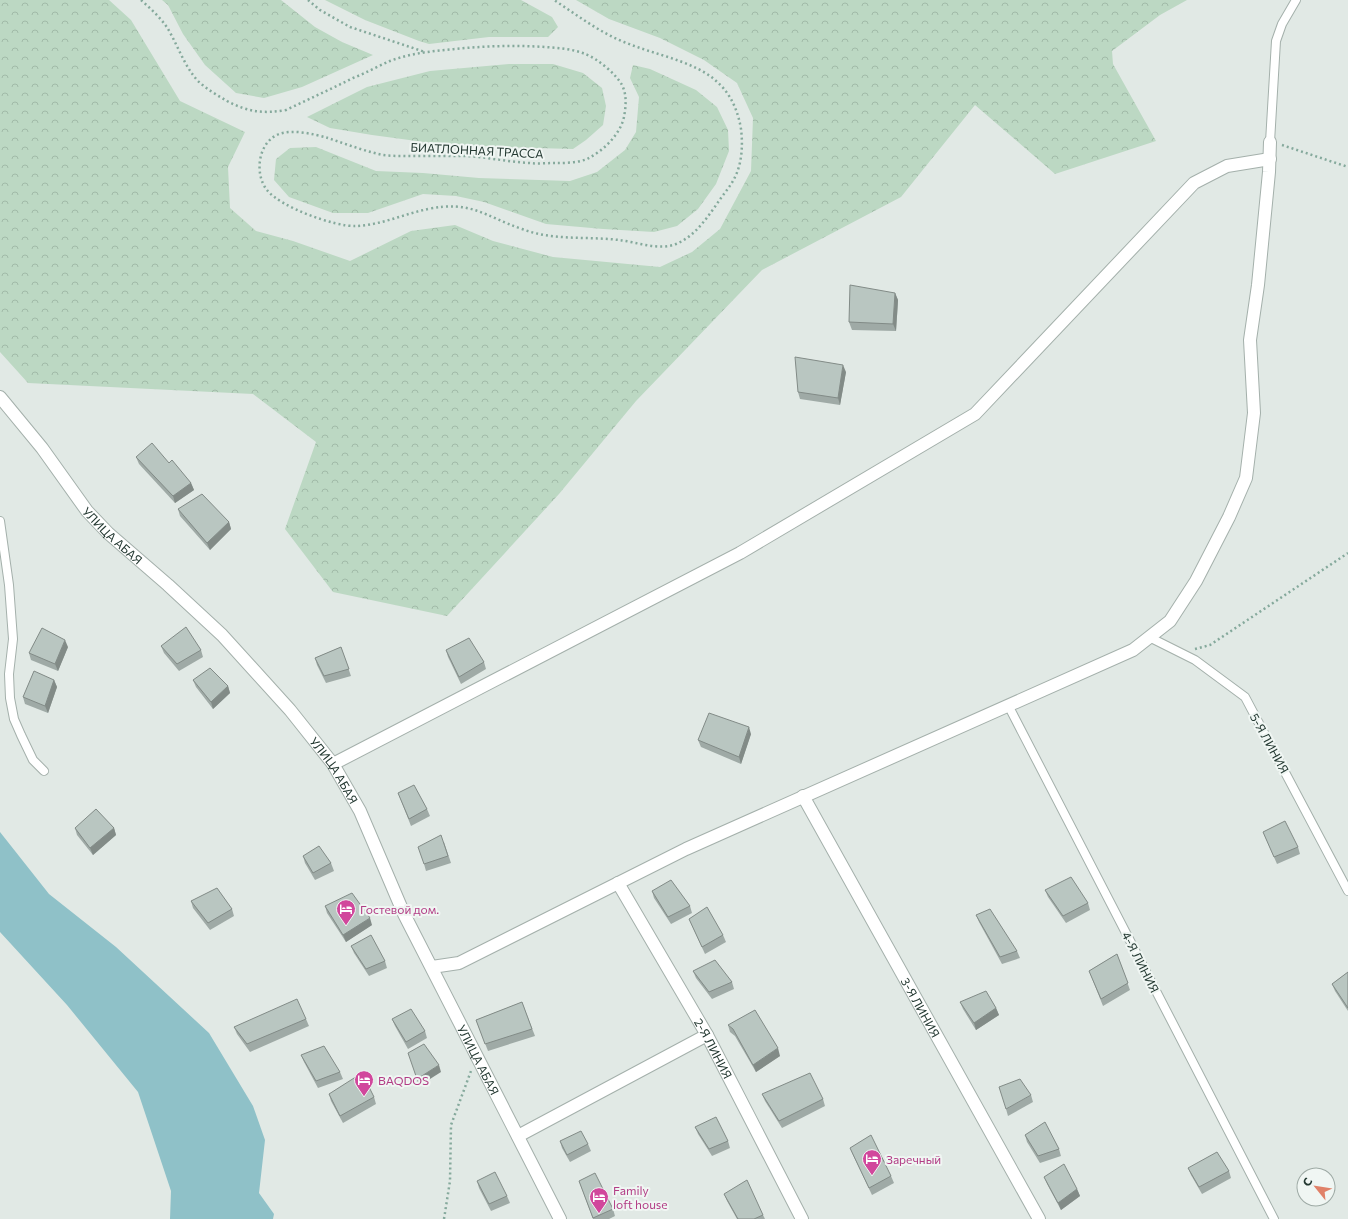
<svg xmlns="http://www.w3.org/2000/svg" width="1348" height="1219" viewBox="0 0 1348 1219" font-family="Commissioner,sans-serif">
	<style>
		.forest { fill: url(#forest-crowns) }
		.water { fill: #8fc1c8 }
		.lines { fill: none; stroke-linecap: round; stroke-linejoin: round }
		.service-casing { stroke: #a4b0ab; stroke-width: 10 }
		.minor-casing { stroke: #a4b0ab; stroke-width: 14 }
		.tertiary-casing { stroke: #a4b0ab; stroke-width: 14 }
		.path { stroke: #85a99c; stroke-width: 2.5; stroke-dasharray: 2 3; stroke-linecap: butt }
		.service { stroke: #fff; stroke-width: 8 }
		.minor { stroke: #fff; stroke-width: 12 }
		.tertiary { stroke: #fff; stroke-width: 12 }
		.wall { fill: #9faaa6 }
		.shaded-wall { fill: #828b87 }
		.building { fill: #b9c6c1; stroke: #828b87 }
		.labels { text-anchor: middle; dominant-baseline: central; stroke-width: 4; stroke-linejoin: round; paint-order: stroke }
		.street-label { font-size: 12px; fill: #233831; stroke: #f0f6f3 }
		.hotel-label { font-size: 12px; fill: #b23c85; stroke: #f0f6f3; text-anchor: start }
	</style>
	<defs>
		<pattern id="forest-crowns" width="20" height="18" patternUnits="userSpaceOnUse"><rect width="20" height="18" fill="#bcd8c3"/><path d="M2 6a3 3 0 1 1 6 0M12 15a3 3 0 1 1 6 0" fill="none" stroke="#a1baa8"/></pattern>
	</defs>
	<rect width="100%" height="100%" fill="#e1e9e5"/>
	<g class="forest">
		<polygon points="0,0 109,0 131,20 180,101 245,132 228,167 230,208 256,231 293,241 350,261 411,231 455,225 493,241 553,257 660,267 692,252 720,229 751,171 753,118 737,83 704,60 660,38 609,19 576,0 1187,0 1160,15 1112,51 1113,64 1156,141 1055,174 975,105 901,197 762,270 636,401 559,494 447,616 333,592 285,529 316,442 253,394 28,383 0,352"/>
		<polygon points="162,0 281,0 315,27 342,42 373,55 302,87 264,98 236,93 205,65 183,34 168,5"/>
		<polygon points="325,0 521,0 552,17 558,27 548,37 489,37 429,44 419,41 365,20"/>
		<polygon points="509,64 553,64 583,73 602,88 606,106 603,125 586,140 573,149 501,147 424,142 372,135 330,128 307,117 367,87 430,71"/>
		<polygon points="633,65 650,69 696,90 717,107 728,130 729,151 716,184 698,209 677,226 654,232 603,229 546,224 484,202 456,196 423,194 368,213 333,213 289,197 274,180 276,159 290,148 316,147 376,171 423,173 479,178 570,181 597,172 625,150 636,132 639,97 630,78"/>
	</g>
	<polygon class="water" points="0,832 49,894 116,947 209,1033 253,1106 265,1140 259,1193 274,1214 273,1219 170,1219 171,1191 138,1092 67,1005 0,932"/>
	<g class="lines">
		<g class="service-casing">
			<g id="service">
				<polyline points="1270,142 1276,41 1282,24 1296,0"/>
				<polyline points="0,521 9,585 13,639 9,674 10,698 14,719 21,735 33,760 44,771"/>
				<polyline points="1149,637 1195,660 1245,697 1348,891"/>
				<polyline points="1008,705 1274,1219"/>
			</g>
		</g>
		<g class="minor-casing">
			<g id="minor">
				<polyline points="333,764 740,553 975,414 1194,183 1227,166 1270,159"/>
				<path id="s1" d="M 803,796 L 1039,1219"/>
				<path id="s2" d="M 618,883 L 707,1035 L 802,1219"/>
				<polyline points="432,967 459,963 686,849 1133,650 1170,621 1196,581 1229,517 1246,478 1254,413 1250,340 1258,285 1269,172 1270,142"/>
				<polyline points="518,1136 707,1035"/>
			</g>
		</g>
		<g class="tertiary-casing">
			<g id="tertiary">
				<path id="s3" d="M 0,397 L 42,448 L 87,511 L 108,533 L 168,585 L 222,635 L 290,710 L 333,764 L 360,811 L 404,914 L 560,1219"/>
			</g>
		</g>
		<g class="path">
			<path d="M 141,0 C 151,9 161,18 168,29 C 178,46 184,65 197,80 C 206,89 217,95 227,101 C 248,112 264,114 286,110 C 309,99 331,89 353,78 C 366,73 378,66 390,61 C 411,53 433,51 455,49 C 485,46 515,45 545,47 C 559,48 573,49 585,54 C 597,58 616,74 622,85 C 627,95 626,106 624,117 C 620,135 603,151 587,159 C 577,163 565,163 555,163 C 547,163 538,164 530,163 C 508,162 487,157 465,156 C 446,156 426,156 407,156 C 399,156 391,156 383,155 C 364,151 346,144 328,138 C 314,134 293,129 279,134 C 258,142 254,174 267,190 C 280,207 335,227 356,226 C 381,225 404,214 428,209 C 471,200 484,216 522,229 C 553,241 586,236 619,240 C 637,242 659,251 676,244 C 696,236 709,215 721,198 C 726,191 732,184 735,177 C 742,163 743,145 741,129 C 730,63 675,63 624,42 C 599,32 577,15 554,0"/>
			<polyline points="308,0 320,10 350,27 425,52"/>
			<polyline points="1282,145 1348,167"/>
			<polyline points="1195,649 1210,645 1348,553"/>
			<polyline points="444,1219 450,1181 451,1125 471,1071"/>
		</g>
		<use href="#service" class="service"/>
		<use href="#minor" class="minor"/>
		<use href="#tertiary" class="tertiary"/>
	</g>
	<g class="wall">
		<polygon points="895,293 898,300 896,331 852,330 849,322"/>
		<polygon points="846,372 840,405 800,399 798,392"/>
		<polygon points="136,457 169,463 191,483 194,490 175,503 139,464"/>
		<polygon points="178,509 229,522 231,529 210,550 180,516"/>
		<polygon points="161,646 201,650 203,657 179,671 164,653"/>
		<polygon points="68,647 58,671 31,660 29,653"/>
		<polygon points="341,647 351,676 326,683 317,665 315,658"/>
		<polygon points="446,650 484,662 486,669 461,684 448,657"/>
		<polygon points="54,680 57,687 48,713 25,704 23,697"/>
		<polygon points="193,680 228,686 230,693 213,709 196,687"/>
		<polygon points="751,734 741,764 701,747 698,740"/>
		<polygon points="398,793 427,809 430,816 411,826"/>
		<polygon points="75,828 114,828 116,835 93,855 77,835"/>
		<polygon points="1263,832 1298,847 1300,854 1277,864"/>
		<polygon points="444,842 451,863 426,871 424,864"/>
		<polygon points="303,856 331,863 334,871 315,880 305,863"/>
		<polygon points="1045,890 1088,903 1090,910 1066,923 1048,897"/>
		<polygon points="652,891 690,906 692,913 671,924 654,898"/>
		<polygon points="191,901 232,909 234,916 210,930 193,908"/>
		<polygon points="325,906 372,925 346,942 327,913"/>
		<polygon points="976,915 1017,951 1020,958 1002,964 979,922"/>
		<polygon points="689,919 723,935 726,942 705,954"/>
		<polygon points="351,946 385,961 387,968 369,976 354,953"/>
		<polygon points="1117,954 1130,990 1103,1006 1089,971"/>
		<polygon points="693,971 732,982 734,989 712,999 696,978"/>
		<polygon points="1348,972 1348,1011 1335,991 1332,984"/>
		<polygon points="522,1002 535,1036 488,1051 476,1020"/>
		<polygon points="960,1002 996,1008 999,1015 976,1030 963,1009"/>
		<polygon points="306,1019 309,1026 250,1052 237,1034 234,1027"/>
		<polygon points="392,1019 425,1031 427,1038 408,1049 395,1026"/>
		<polygon points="728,1025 780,1056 756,1072 735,1036 730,1032"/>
		<polygon points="301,1055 340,1072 343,1079 318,1088 304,1062"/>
		<polygon points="329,1094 374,1097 376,1104 343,1123 331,1101"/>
		<polygon points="762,1094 823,1099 825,1106 782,1128 765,1101"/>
		<polygon points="1031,1095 1033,1102 1008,1116 1006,1109"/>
		<polygon points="695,1127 728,1141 730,1148 712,1156 698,1134"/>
		<polygon points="1025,1135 1059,1149 1061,1156 1040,1163 1027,1142"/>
		<polygon points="560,1141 588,1144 591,1151 570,1162 562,1148"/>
		<polygon points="850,1148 891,1176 894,1183 872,1195 853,1155"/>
		<polygon points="1188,1168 1229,1171 1231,1178 1202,1194 1191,1175"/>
		<polygon points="1044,1177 1077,1189 1080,1196 1061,1210 1047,1184"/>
		<polygon points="477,1181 507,1196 510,1203 491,1211 479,1188"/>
		<polygon points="579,1181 613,1209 615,1216 609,1219 593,1219"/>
		<polygon points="724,1194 763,1215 765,1219 737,1219 727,1201"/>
	</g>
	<g class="shaded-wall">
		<polygon points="895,293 898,300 896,331 893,324"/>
		<polygon points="843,365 846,372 840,405 838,398"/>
		<polygon points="191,483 194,490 175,503 173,496"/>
		<polygon points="229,522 231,529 210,550 207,543"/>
		<polygon points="65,640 68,647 58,671 55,664"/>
		<polygon points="54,680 57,687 48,713 45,706"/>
		<polygon points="228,686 230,693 213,709 211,702"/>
		<polygon points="749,727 751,734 741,764 739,757"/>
		<polygon points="114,828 116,835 93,855 90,848"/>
		<polygon points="370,918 372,925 346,942 343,935"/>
		<polygon points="996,1008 999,1015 976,1030 974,1023"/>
		<polygon points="778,1048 780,1056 756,1072 753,1065"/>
		<polygon points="439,1065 441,1072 419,1086 417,1079"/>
		<polygon points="1077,1189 1080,1196 1061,1210 1058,1203"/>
	</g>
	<g class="building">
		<polygon points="850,285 895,293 893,324 849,322"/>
		<polygon points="795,357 843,365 838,398 798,392"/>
		<polygon points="152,443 169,463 172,460 191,483 173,496 136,457"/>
		<polygon points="202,494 229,522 207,543 178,509"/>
		<polygon points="186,627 201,650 177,664 161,646"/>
		<polygon points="42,628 65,640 55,664 29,653"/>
		<polygon points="469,638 484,662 459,677 446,650"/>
		<polygon points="341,647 349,669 324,676 315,658"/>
		<polygon points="210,668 228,686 211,702 193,680"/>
		<polygon points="34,671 54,680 45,706 23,697"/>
		<polygon points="709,713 749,727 739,757 698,740"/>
		<polygon points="414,785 427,809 409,819 398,793"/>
		<polygon points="96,809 114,828 90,848 75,828"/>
		<polygon points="1285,821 1298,847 1274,857 1263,832"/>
		<polygon points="441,835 448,856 424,864 418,847"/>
		<polygon points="319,846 331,863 313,873 303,856"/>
		<polygon points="1071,877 1088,903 1063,916 1045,890"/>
		<polygon points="671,880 690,906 668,917 652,891"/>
		<polygon points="217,888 232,909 208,923 191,901"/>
		<polygon points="352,893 370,918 343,935 325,906"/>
		<polygon points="707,907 723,935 702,947 689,919"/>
		<polygon points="990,909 1017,951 1000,957 976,915"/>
		<polygon points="371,935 385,961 366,969 351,946"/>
		<polygon points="1117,954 1128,983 1101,999 1089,971"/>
		<polygon points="715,960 732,982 709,992 693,971"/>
		<polygon points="1348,972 1348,1008 1332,984"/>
		<polygon points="986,991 996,1008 974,1023 960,1002"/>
		<polygon points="297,999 306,1019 247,1044 234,1027"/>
		<polygon points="522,1002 532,1029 485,1044 476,1020"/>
		<polygon points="411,1009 425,1031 406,1042 392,1019"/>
		<polygon points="755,1010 778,1048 753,1065 733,1029 728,1025"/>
		<polygon points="424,1044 439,1065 417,1079 408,1053"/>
		<polygon points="324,1046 340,1072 316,1081 301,1055"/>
		<polygon points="362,1073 374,1097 340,1116 329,1094"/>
		<polygon points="810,1073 823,1099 779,1121 762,1094"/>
		<polygon points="1020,1079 1031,1095 1006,1109 999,1087"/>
		<polygon points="716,1117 728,1141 709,1149 695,1127"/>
		<polygon points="1045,1122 1059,1149 1038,1156 1025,1135"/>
		<polygon points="581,1131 588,1144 567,1155 560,1141"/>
		<polygon points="871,1135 891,1176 869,1188 850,1148"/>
		<polygon points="1217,1152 1229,1171 1199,1187 1188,1168"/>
		<polygon points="1064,1164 1077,1189 1058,1203 1044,1177"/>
		<polygon points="495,1172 507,1196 489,1204 477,1181"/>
		<polygon points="595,1173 613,1209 593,1218 579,1181"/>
		<polygon points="747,1180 763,1215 754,1219 738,1219 724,1194"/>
	</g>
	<defs>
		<g id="hotel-pin" transform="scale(1)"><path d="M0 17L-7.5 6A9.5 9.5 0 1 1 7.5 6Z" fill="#d1479c" stroke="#f0f6f3"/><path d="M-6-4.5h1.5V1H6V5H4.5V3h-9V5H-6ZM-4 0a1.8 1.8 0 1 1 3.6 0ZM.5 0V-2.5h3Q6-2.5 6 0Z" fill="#fff"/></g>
	</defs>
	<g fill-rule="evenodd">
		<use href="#hotel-pin" x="346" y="909"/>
		<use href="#hotel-pin" x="364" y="1080"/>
		<use href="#hotel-pin" x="872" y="1159"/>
		<use href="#hotel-pin" x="599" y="1197"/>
	</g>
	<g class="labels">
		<g class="street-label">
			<text transform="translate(477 150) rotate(3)">БИАТЛОННАЯ ТРАССА</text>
			<text stroke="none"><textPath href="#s3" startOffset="179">УЛИЦА АБАЯ</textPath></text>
			<text transform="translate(1270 743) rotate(61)">5-Я ЛИНИЯ</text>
			<text stroke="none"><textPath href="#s3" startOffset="503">УЛИЦА АБАЯ</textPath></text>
			<text transform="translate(1141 962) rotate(63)">4-Я ЛИНИЯ</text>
			<text stroke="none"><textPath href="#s1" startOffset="242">3-Я ЛИНИЯ</textPath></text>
			<text stroke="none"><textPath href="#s2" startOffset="191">2-Я ЛИНИЯ</textPath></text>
			<text stroke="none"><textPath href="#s3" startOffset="827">УЛИЦА АБАЯ</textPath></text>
		</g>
		<g class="hotel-label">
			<text x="360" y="909">Гостевой дом.</text>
			<text x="378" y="1080">BAQDOS</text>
			<text x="886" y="1159">Заречный</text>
			<text x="613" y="1190">Family<tspan x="613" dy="14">loft house</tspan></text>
		</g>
	</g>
	<g transform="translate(1316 1187) rotate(300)"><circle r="19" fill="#f0f6f3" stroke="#9eaaa5"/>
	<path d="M0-3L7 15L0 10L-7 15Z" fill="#e08168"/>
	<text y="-6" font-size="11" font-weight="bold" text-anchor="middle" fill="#233831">С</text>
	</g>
</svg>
